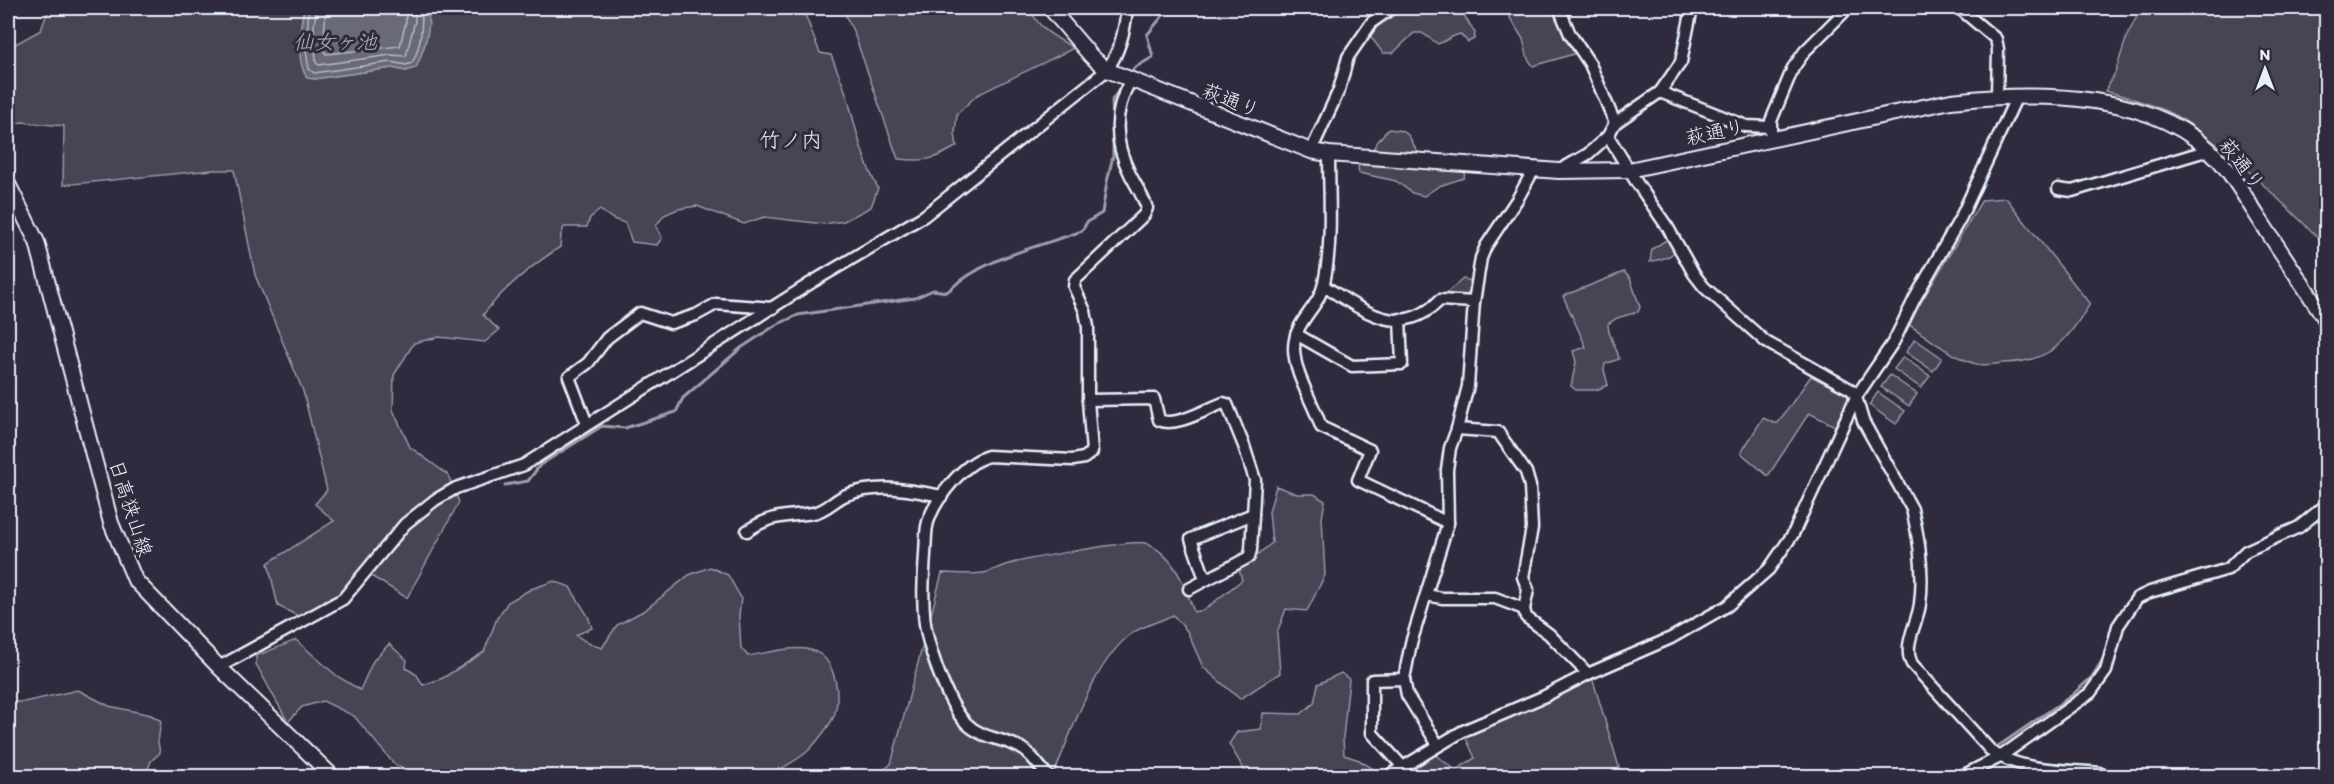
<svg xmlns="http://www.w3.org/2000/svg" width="2334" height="784" viewBox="0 0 2334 784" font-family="Itim,'Klee One',sans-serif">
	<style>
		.green { fill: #464455; stroke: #979aa6; stroke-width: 1.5 }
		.water { fill: #696978; stroke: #9c9fab; stroke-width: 1.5 }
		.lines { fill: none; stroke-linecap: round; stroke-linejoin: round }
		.shore { stroke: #b5bbc5; stroke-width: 1.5 }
		.stream { stroke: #9c9fab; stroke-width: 3 }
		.street-casing { stroke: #e8f1f8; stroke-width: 15 }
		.secondary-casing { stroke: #e8f1f8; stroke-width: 18 }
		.street { stroke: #2f2a3d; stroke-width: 10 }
		.secondary { stroke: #2f2a3d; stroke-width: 14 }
		.labels { text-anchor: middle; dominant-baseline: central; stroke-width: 6; stroke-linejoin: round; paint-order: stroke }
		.street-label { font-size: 20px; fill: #e8f1f8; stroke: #2f2a3d }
		.water-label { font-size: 21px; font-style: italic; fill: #afb4be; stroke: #2f2a3d }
		.neighbourhood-label { font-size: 21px; fill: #e8f1f8; stroke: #2f2a3d }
	</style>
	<rect width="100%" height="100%" fill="#2f2a3d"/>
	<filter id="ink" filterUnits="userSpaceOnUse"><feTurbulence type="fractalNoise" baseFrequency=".0167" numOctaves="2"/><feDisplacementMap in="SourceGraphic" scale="12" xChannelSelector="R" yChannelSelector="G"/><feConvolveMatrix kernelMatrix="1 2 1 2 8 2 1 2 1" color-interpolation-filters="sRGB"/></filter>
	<g filter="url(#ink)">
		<g class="green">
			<path d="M 49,8 L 304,8 C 299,29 300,50 304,72 L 314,79 L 392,68 L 406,71 L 428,10 L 426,8 L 799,8 L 804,12 L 820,53 L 831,55 C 837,71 845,87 849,103 C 857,133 863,161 878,188 L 871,207 L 844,221 L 824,224 L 764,217 L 744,224 L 697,206 L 678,209 L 664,215 L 656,226 L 662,238 L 657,245 L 632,242 L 625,223 L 613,219 L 600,210 L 590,218 L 587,227 L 564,227 L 561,235 L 560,247 C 531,266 504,287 483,315 L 499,330 L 485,342 L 439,337 L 414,343 L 394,375 L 393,410 L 410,447 L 448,475 L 459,502 L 407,598 L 363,571 L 343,593 L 325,600 L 302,618 L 278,606 L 268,563 L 334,521 L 315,504 L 327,490 L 303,391 L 255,275 L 234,170 L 212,170 L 63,185 L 64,126 L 22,122 L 8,126 L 8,48 L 41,30 Z"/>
			<path d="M 842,8 L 1029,8 C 1040,30 1053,36 1074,48 L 977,95 L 957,114 L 955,134 L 957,146 C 934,160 925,162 898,159 L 854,33 Z"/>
			<path d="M 1404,8 L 1456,8 L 1464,15 L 1475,33 L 1474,39 L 1468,42 L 1460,34 C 1451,36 1447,41 1438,44 L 1422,33 L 1414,33 L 1393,53 L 1383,53 L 1370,36 L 1375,24 Z"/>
			<polygon points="1504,8 1554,8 1562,24 1564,38 1577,53 1533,66 1528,59 1523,39"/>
			<path d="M 2136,8 L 2326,8 L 2326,245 C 2285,206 2238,157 2191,125 C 2165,107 2135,99 2105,91 L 2115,73 L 2127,36 L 2137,16 Z"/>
			<path d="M 1389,129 L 1403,131 L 1409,136 L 1424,165 L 1435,170 L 1465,172 L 1464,178 L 1439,186 L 1424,196 L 1412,193 L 1396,181 L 1359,173 L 1358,167 C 1372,156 1375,140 1389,129 Z"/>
			<path d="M 2006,198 L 2090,304 C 2065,342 2052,362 2003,363 C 1995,364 1984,366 1976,364 C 1951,357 1928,337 1908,324 L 1982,200 Z"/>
			<polygon points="1666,240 1672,241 1677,250 1668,257 1650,262 1652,249"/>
			<path d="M 1624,272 L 1630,278 L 1640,307 L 1638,312 L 1617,318 L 1608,324 C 1608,337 1617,346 1619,359 L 1605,364 L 1604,370 L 1608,385 L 1596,390 L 1576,390 L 1571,386 L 1576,362 L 1573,351 L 1586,347 L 1563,296 Z"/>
			<polygon points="1463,279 1473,281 1470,299 1446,297 1446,293"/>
			<polygon points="1915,339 1942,358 1933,371 1906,352"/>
			<polygon points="1903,357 1930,376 1921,388 1894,369"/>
			<polygon points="1890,375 1917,394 1909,406 1881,387"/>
			<polygon points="1811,376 1846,394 1849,398 1837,427 1809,413 1768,476 1741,453 1763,418 1774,423 1778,423"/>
			<polygon points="1878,392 1905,411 1896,424 1869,405"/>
			<path d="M 1276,486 L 1297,494 L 1314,494 L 1325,501 L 1322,518 L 1325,575 L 1307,611 L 1286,609 L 1277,633 L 1280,673 L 1240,699 L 1203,667 L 1187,631 L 1173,615 C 1161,621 1146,625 1134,632 C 1095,658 1071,734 1053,776 L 876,776 L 891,764 L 942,573 C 955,573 970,575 983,573 C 992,572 1000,566 1009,564 C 1026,559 1134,539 1145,543 C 1174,554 1185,585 1194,612 L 1204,610 L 1242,580 L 1238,566 L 1252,559 L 1272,543 L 1269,512 Z"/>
			<path d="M 710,567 L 728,575 L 741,598 L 739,616 L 741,648 L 748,656 C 767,653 803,642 820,654 C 836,665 840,696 835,713 C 833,722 815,744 808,751 C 797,761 782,767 770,776 L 418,776 L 394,764 L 354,716 L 323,701 L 302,707 L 288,722 L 256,664 L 256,656 L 296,640 L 337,676 L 360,690 L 373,661 L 389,644 L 407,660 L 406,668 L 417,675 L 423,685 L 443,678 L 484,652 L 497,618 L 508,602 L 531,589 L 554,581 L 570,587 L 588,616 L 592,628 L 576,635 L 588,643 L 602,648 L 617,625 L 645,610 L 689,575 Z"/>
			<polygon points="1341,673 1349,679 1343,738 1344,755 1359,760 1378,772 1403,776 1416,763 1434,754 1456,770 1475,758 1464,734 1592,677 1619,767 1620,776 1243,776 1245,771 1229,744 1237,732 1261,729 1263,713 1301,714 1314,703 1318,684"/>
			<polygon points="78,690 109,706 151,715 161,721 158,742 160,753 151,761 148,769 160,776 8,776 8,702 24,702"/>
		</g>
		<path class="water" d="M 304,8 L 426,8 C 434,24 423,52 416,68 L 406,71 L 392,68 L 314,79 L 307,78 C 295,60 300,28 304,8 Z"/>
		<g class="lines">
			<g class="shore">
				<path d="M 309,8 L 306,51 L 309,69 L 314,73 L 391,62 L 406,65 L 412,63 C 421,47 423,25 421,8"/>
				<polyline points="317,8 314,25 316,63 319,65 391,55 406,56 415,21 414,8"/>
				<polyline points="326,8 323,50 326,54 400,46 406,21 405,8"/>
			</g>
			<g class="stream">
				<polyline points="1129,75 1134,68 1153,57 1147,35 1169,8"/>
				<polyline points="1113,124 1112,100 1122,85"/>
				<path d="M 505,485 L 528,481 L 540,465 L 602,426 L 625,428 L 676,412 L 683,398 L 741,348 L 776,325 L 798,315 L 915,298 L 933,290 L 947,292 C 985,257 1035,248 1082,231 L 1087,222 L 1102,213 L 1107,182 L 1113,156 L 1113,133"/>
				<polyline points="2263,538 2279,528 2293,525"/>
				<polyline points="1997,747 2071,696 2092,677 2106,654"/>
			</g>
			<g class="street-casing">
				<g id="street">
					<polyline points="1559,8 1570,34 1590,64 1615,123"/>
					<polyline points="1959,8 1996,39 1998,49 1997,96"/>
					<polyline points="1660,92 1746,126 1770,127"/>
					<path d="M 1608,136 L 1637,183 L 1668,228 L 1694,274 L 1704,287 L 1766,342 L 1852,390 L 1856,397 L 1863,421 L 1912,509 C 1919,538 1924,574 1920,604 C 1918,622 1902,646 1912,664 L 1992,752 C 2024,772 2062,769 2099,773 L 2105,776"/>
					<polyline points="1771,139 1771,121 1793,68 1805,51 1848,8"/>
					<polyline points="1311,151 1339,90 1348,57 1372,22 1392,8"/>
					<path d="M 1329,154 C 1329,197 1333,241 1324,283 C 1319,309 1294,320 1294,349 C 1295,377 1313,401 1321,427 L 1370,450 L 1358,480 L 1448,523"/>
					<polyline points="1560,170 1588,154 1608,136 1615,123 1660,92 1681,62 1692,8"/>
					<polyline points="2058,189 2072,191 2209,150"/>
					<path d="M 1324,286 C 1363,310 1399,341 1440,300 L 1474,302"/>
					<polyline points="1296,334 1352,366 1402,364 1400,319"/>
					<path d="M 1088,400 L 1154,399 L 1159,420 C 1175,428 1207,409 1223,403 L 1227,404 L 1244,446 L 1255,480 L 1251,550 L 1249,557 L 1189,589"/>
					<polyline points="587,424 569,377 588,363 607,338 640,313 671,323 696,315 716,304 773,308"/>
					<polyline points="1457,429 1498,432 1526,472 1530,486 1532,528 1523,577 1528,590 1524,609 1526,617 1549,634 1588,674"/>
					<path d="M 747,531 C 772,514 785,517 813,513 C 826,511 834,500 846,495 C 877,483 911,490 942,496"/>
					<polyline points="1205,579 1191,539 1253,514"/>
					<polyline points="1426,595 1442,598 1495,598 1524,609"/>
					<path d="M 219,667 L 343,599 L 405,524 L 435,500 L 456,488 L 524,465 L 814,281 L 924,216 L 1107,70 C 1120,51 1125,31 1127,8"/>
					<polyline points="1438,745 1407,695 1404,679 1411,643 1448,523 1447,470 1450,448 1457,429 1468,386 1474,302 1481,258 1486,246 1518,198 1534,169"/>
					<polyline points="1403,767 1372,733 1372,680 1404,679"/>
					<path d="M 1048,776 C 1041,769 1033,756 1024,750 C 1005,737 984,741 966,723 C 947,704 925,641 924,613 C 922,593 924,573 925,554 C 926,543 925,532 928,522 C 936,497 964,463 988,456 L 1073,460 L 1084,458 L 1092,452 L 1088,400 L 1088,327 L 1085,311 L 1074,287 L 1075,280 L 1144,215 L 1147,208 C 1143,196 1136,186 1130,174 C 1114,142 1113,112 1130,81"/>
					<polyline points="1388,776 1463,731 1545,696 1588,674 1671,638 1727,606 1769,569 1793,534 1856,397 1894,341 1915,298 1961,217 2016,98"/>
					<polyline points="1962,776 2000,757 2090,693 2106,671 2118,626 2137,598 2150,592 2228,569 2246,551 2299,527 2326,505"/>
				</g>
			</g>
			<g class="secondary-casing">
				<g id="secondary">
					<path d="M 1050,8 L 1091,56 L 1107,70 L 1311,151 L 1329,154 L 1559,171 L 1629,170 L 1951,101 C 2037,92 2158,90 2220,161 C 2235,178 2246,199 2258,217 C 2281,252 2304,286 2326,320"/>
					<polyline points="8,184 37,242 111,523 135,580 219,667 332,776"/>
				</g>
			</g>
			<use href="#street" class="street"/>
			<use href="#secondary" class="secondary"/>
		</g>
	</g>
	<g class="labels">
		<g class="street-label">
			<text transform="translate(1231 100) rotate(22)">萩通り</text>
			<text transform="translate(1715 132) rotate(-12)">萩通り</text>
			<text transform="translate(2242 164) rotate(52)">萩通り</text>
			<text transform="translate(131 508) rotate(72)">日高狭山線</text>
		</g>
		<g class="water-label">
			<text x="335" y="41">仙女ヶ池</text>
		</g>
		<g class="neighbourhood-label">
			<text x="791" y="139">竹ノ内</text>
		</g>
	</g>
	<rect width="2334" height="784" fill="none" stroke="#2f2a3d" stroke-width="30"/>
	<rect x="15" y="15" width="2304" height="754" fill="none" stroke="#e8f1f8" stroke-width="2" filter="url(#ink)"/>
	<g transform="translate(2265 69)" stroke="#2f2a3d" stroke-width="4.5" paint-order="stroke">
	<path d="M0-4.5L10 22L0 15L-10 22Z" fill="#e8f1f8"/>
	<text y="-9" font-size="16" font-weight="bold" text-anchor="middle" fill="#e8f1f8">N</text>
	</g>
</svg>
